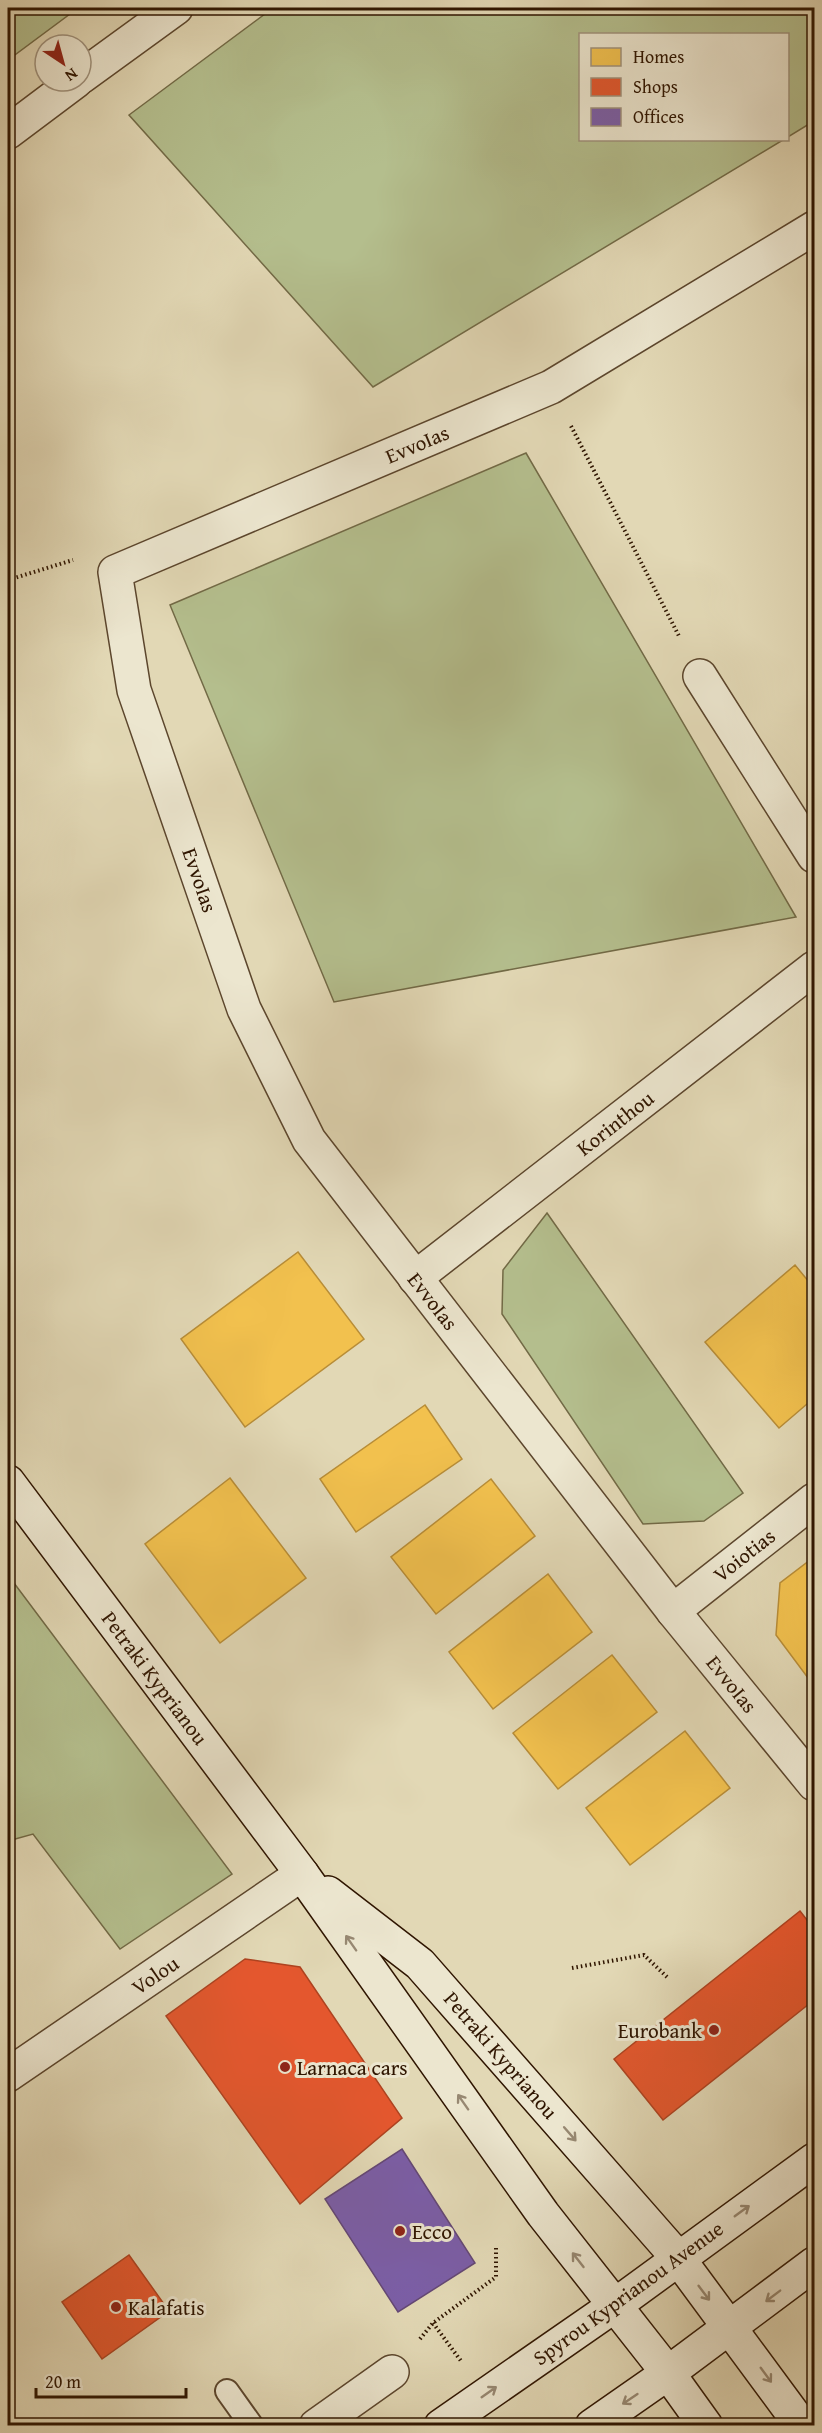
<svg xmlns="http://www.w3.org/2000/svg" width="822" height="2433" viewBox="0 0 822 2433" font-family="'Gentium Book Plus',serif">
	<style>
		.green { fill: #b4be8d; stroke: #726a46; stroke-width: 1.5 }
		.homes { fill: #f2c14e; stroke: #b88d37; stroke-width: 1.5 }
		.shops { fill: #e4572e; stroke: #ae4320; stroke-width: 1.5 }
		.offices { fill: #7b5ea7; stroke: #644875; stroke-width: 1.5 }
		.lines { fill: none; stroke-linecap: round; stroke-linejoin: round }
		.service-casing { stroke: #5c462d; stroke-width: 26 }
		.minor-casing { stroke: #5c462d; stroke-width: 36 }
		.secondary-casing { stroke: #2f1500; stroke-width: 36 }
		.path { stroke: #2f1500; stroke-width: 4; stroke-dasharray: 1.5 3; stroke-linecap: butt }
		.service { stroke: #ece6cf; stroke-width: 22 }
		.minor { stroke: #ece6cf; stroke-width: 33 }
		.secondary { stroke: #ece6cf; stroke-width: 33 }
		.oneway { stroke: #978872 }
		.poi-dot { fill: #8f2418; stroke: #ece6cf; stroke-width: 2 }
		.labels { text-anchor: middle; dominant-baseline: central; stroke-width: 6; stroke-linejoin: round; paint-order: stroke }
		.street-label { font-size: 21px; fill: #2f1500; stroke: #ece6cf }
		.poi-label { font-size: 21px; fill: #2f1500; stroke: #ece6cf; text-anchor: start }
	</style>
	<rect width="100%" height="100%" fill="#e2d8b5"/>
	<filter id="stains"><feTurbulence type="fractalNoise" baseFrequency=".00333" numOctaves="4"/><feColorMatrix values="0 0 0 0 .2 0 0 0 0 .09 0 0 0 0 .02 0 0 0 .5 -.17"/></filter>
	<radialGradient id="worn" r=".72"><stop offset=".6" stop-color="#630" stop-opacity="0"/><stop offset="1" stop-color="#630" stop-opacity=".3"/></radialGradient>
	<g class="green">
		<polygon points="8,8 78,8 8,60"/>
		<polygon points="273,8 814,8 814,121 788,137 788,34 580,34 580,140 783,140 373,387 129,115"/>
		<polygon points="526,453 796,917 334,1002 170,605"/>
		<polygon points="547,1213 743,1493 704,1521 643,1524 502,1314 503,1270"/>
		<polygon points="8,1575 232,1874 120,1949 33,1834 8,1841"/>
	</g>
	<g class="homes">
		<polygon points="298,1252 364,1339 245,1427 181,1339"/>
		<polygon points="795,1265 814,1288 814,1398 779,1428 705,1342"/>
		<polygon points="425,1405 462,1459 356,1532 320,1479"/>
		<polygon points="230,1478 306,1578 220,1643 145,1544"/>
		<polygon points="491,1479 535,1536 436,1614 391,1557"/>
		<polygon points="814,1557 814,1686 776,1635 780,1583"/>
		<polygon points="548,1574 592,1632 493,1709 449,1652"/>
		<polygon points="612,1655 657,1712 558,1789 513,1733"/>
		<polygon points="685,1731 730,1788 630,1865 586,1808"/>
	</g>
	<g class="shops">
		<polygon points="800,1911 814,1929 814,2000 663,2120 614,2059"/>
		<polygon points="245,1959 300,1967 402,2118 300,2204 166,2016"/>
		<polygon points="129,2255 169,2311 102,2359 62,2302"/>
	</g>
	<polygon class="offices" points="402,2149 475,2263 398,2312 325,2199"/>
	<g class="lines">
		<g class="service-casing">
			<polyline id="service" points="227,2391 252,2426"/>
		</g>
		<g class="minor-casing">
			<g id="minor">
				<polyline points="81,77 176,8"/>
				<polyline points="8,132 76,81"/>
				<polyline points="814,228 551,387 115,572 134,690 244,1009 309,1140 673,1611 814,1784"/>
				<polyline points="700,676 814,856"/>
				<polyline points="415,1278 814,968"/>
				<polyline points="673,1611 814,1500"/>
				<polyline points="8,2075 302,1874"/>
				<polyline points="316,2426 392,2372"/>
			</g>
		</g>
		<g class="secondary-casing">
			<g id="secondary">
				<polyline points="8,1482 302,1874 543,2214 668,2373 706,2426"/>
				<polyline points="328,1893 420,1964 678,2258 802,2426"/>
				<polyline points="441,2426 614,2306 814,2160"/>
				<polyline points="592,2426 668,2373 814,2264"/>
			</g>
		</g>
		<g class="path">
			<polyline points="571,426 680,638"/>
			<polyline points="8,580 73,560"/>
			<polyline points="572,1968 644,1955 667,1977"/>
			<polyline points="433,2323 461,2361"/>
			<polyline points="420,2339 433,2323 496,2277 496,2248"/>
		</g>
		<use href="#service" class="service"/>
		<use href="#minor" class="minor"/>
		<use href="#secondary" class="secondary"/>
	</g>
	<defs><path id="oneway-shaft" d="M-6 0H5M1.5-3L5.5 0L1.5 3" fill="none" stroke-width="1.6" stroke-linecap="round" stroke-linejoin="round" transform="scale(1.5)"/></defs>
	<g class="oneway">
		<use href="#oneway-shaft" transform="translate(351 1943) rotate(-125)"/>
		<use href="#oneway-shaft" transform="translate(463 2102) rotate(-125)"/>
		<use href="#oneway-shaft" transform="translate(570 2134) rotate(49)"/>
		<use href="#oneway-shaft" transform="translate(742 2211) rotate(-36)"/>
		<use href="#oneway-shaft" transform="translate(578 2260) rotate(-128)"/>
		<use href="#oneway-shaft" transform="translate(704 2293) rotate(53)"/>
		<use href="#oneway-shaft" transform="translate(773 2296) rotate(143)"/>
		<use href="#oneway-shaft" transform="translate(766 2375) rotate(54)"/>
		<use href="#oneway-shaft" transform="translate(489 2392) rotate(-35)"/>
		<use href="#oneway-shaft" transform="translate(630 2399) rotate(146)"/>
	</g>
	<g class="poi-dot">
		<circle cx="714" cy="2030" r="6"/>
		<circle cx="285" cy="2067" r="6"/>
		<circle cx="400" cy="2231" r="6"/>
		<circle cx="116" cy="2307" r="6"/>
	</g>
	<g class="labels">
		<g class="street-label">
			<text transform="translate(417 444) rotate(-23)">EvvoIas</text>
			<text transform="translate(200 880) rotate(71)">EvvoIas</text>
			<text transform="translate(615 1123) rotate(-38)">Korinthou</text>
			<text transform="translate(433 1301) rotate(52)">EvvoIas</text>
			<text transform="translate(744 1555) rotate(-38)">Voiotias</text>
			<text transform="translate(155 1678) rotate(53)">Petraki Kyprianou</text>
			<text transform="translate(732 1684) rotate(51)">EvvoIas</text>
			<text transform="translate(155 1975) rotate(-34)">Volou</text>
			<text transform="translate(501 2055) rotate(49)">Petraki Kyprianou</text>
			<text transform="translate(628 2293) rotate(-36)">Spyrou Kyprianou Avenue</text>
		</g>
		<g class="poi-label">
			<text x="702" y="2030" text-anchor="end">Eurobank</text>
			<text x="297" y="2067">Larnaca cars</text>
			<text x="412" y="2231">Ecco</text>
			<text x="128" y="2307">Kalafatis</text>
		</g>
	</g>
	<rect width="822" height="2433" fill="none" stroke="#e2d8b5" stroke-width="30"/>
	<rect x="9" y="9" width="804" height="2415" fill="none" stroke="#2f1500" stroke-width="3"/>
	<rect x="15" y="15" width="792" height="2403" fill="none" stroke="#2f1500" stroke-width="1.5"/>
	<rect x="579" y="33" width="210" height="108" fill="#ece6cf" stroke="#a0927c" stroke-width="1.5"/>
	<rect x="591" y="48" width="30" height="18" fill="#f2c14e" stroke="#a0927c" stroke-width="1.5"/>
	<text x="633" y="63" font-size="18" fill="#2f1500">Homes</text>
	<rect x="591" y="78" width="30" height="18" fill="#e4572e" stroke="#a0927c" stroke-width="1.5"/>
	<text x="633" y="93" font-size="18" fill="#2f1500">Shops</text>
	<rect x="591" y="108" width="30" height="18" fill="#7b5ea7" stroke="#a0927c" stroke-width="1.5"/>
	<text x="633" y="123" font-size="18" fill="#2f1500">Offices</text>
	<g transform="translate(63 63) rotate(144)"><circle r="28" fill="#ece6cf" stroke="#a0927c" stroke-width="1.5"/>
	<path d="M0-4.5L10 22L0 15L-10 22Z" fill="#8f2418"/>
	<text y="-9" font-size="16" font-weight="bold" text-anchor="middle" fill="#2f1500">N</text>
	</g>
	<path d="M36 2388v9h150v-9" fill="none" stroke="#2f1500" stroke-width="3"/>
	<text x="45" y="2388" font-size="18" fill="#2f1500" stroke="#ece6cf" stroke-width="4.5" paint-order="stroke">20 m</text>
	<rect width="100%" height="100%" filter="url(#stains)"/>
	<rect width="100%" height="100%" fill="url(#worn)"/>
</svg>
